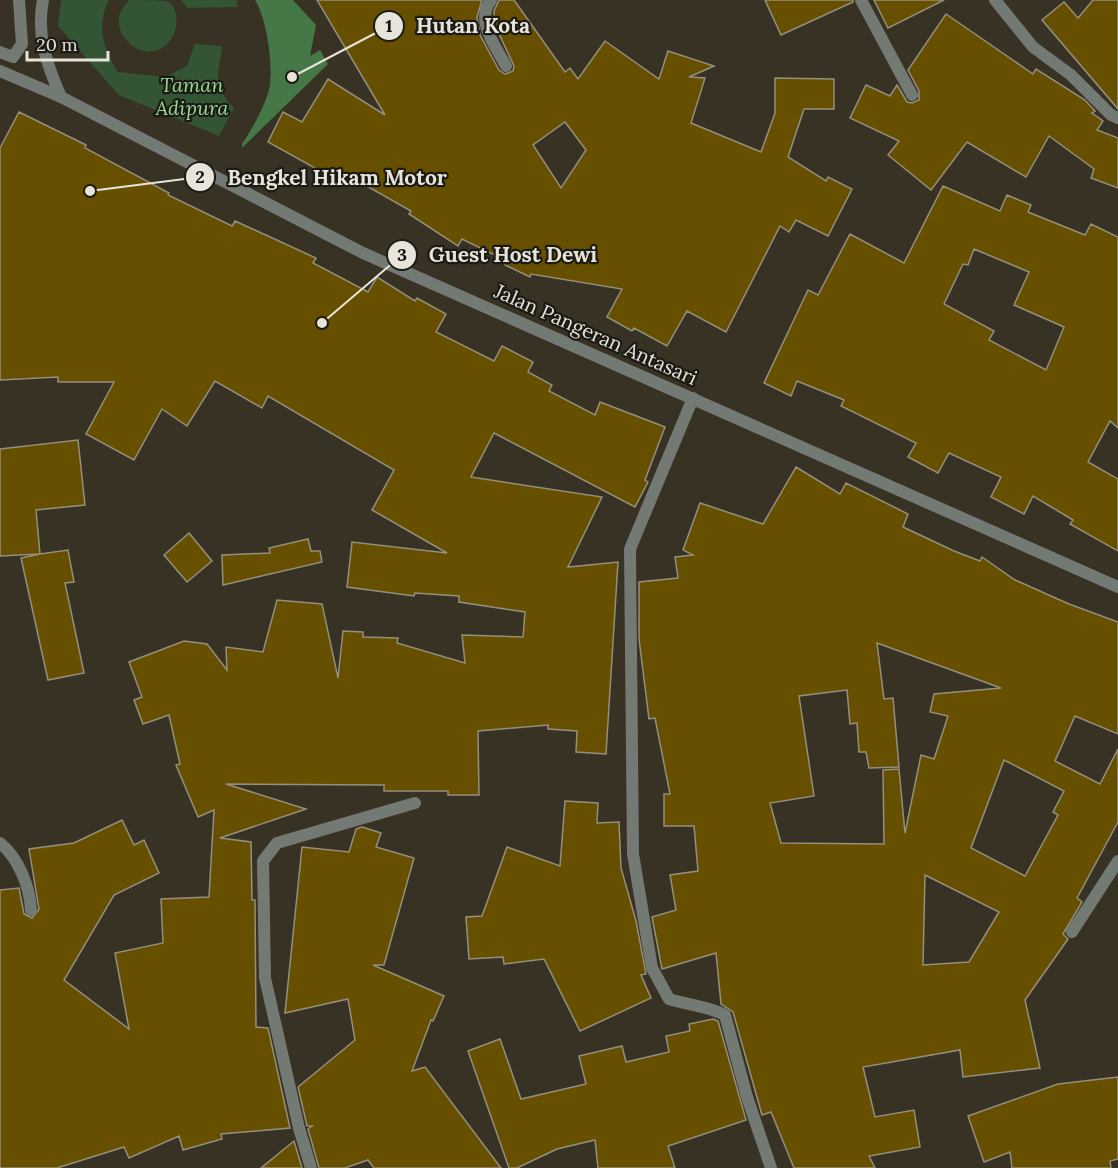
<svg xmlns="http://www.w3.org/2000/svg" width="1118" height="1168" viewBox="0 0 1118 1168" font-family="Lora,serif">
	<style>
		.green { fill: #345534 }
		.forest { fill: #467746 }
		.building { fill: #665000; stroke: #958f7e; stroke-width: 1.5; fill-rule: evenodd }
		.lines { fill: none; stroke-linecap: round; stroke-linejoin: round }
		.service { stroke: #737a74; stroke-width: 12 }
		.pedestrian { stroke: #737a74; stroke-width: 12 }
		.minor { stroke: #737a74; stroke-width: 12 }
		.labels { text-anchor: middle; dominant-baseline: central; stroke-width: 4.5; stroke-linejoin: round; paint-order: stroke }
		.park-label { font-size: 20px; font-style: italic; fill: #93da92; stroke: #1c1a14 }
		.street-label { font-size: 20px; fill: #e7e4da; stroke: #1c1a14 }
		.leader { fill: none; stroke: #e7e4da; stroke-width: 2 }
		.callout-dot { fill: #e7e4da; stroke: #1c1a14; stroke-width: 2 }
		.mark-label { font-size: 18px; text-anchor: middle; font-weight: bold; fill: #111 }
		.callout-label { font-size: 21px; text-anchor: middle; font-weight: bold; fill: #e7e4da; stroke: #1c1a14; stroke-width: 4.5; stroke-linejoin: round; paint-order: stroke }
	</style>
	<rect width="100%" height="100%" fill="#373224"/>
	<g class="green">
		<path d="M 61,0 L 109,0 C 96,27 103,48 118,72 L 165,77 L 187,66 L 195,44 L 222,46 C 219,76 211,84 234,108 L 219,136 L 119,95 L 58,26 Z"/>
		<path d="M 130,0 C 140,0 159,0 167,1 C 180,8 178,29 171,39 C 148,74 96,27 130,0 Z"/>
		<polygon points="181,0 236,0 238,7 187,8"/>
	</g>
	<path class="forest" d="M 255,0 L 293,0 L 316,25 L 310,56 L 320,50 L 328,64 L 242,148 L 242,144 C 252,129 264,108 269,90 C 274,68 267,19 255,0 Z"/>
	<g class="building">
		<path d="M 317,0 L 482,0 L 477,17 L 480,35 L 499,70 L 505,74 L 513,71 L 514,66 L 494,23 L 494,11 L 499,0 L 514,0 L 565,72 L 570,68 L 578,79 L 605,41 L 659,79 L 668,51 L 714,66 L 689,77 L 705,78 L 691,123 L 761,152 L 775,113 L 775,78 L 834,79 L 834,109 L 804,109 L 788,157 L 826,181 L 828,177 L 852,189 L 828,236 L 796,220 L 789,232 L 780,226 L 726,332 L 687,311 L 667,346 L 634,328 L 632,331 L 607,317 L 622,289 L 531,274 L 530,277 L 505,265 L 507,261 L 462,239 L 458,246 L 409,214 L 411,211 L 344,173 L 340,182 L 268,142 L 283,112 L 302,122 L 328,79 L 385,115 ZM 565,122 L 586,150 L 561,188 L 533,145 Z"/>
		<polygon points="765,0 853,0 853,2 781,35"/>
		<polygon points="874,0 944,0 888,28"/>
		<polygon points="1093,0 1118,0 1118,109 1042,20 1064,2 1078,18"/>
		<polygon points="946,14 1033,74 1036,69 1085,100 1095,111 1092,113 1103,121 1097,130 1118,138 1118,188 1091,178 1094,169 1049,136 1026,177 967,142 931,190 888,155 899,141 850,118 866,85 890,96 897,85 907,102 912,103 919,100 919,91 908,70"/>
		<polygon points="19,112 86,145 85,148 169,193 168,195 232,226 235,221 316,258 313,263 368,292 377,277 415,301 417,298 446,314 436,332 494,361 502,346 533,362 528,372 552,385 549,391 595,415 600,402 665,427 645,480 648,482 635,507 494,433 471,477 602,497 568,567 618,562 606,754 576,752 577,731 548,729 548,725 478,731 479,795 448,795 448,791 384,791 384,785 226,784 306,809 220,838 251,842 252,900 255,900 256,1027 268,1028 290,1128 221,1134 222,1139 183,1150 179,1136 129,1158 124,1147 57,1168 0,1168 0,890 19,888 24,914 32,918 39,909 29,849 74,843 122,820 134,845 144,840 159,873 114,895 64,980 129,1029 115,953 163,943 161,899 209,897 214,810 198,817 176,765 180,764 169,715 143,724 134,700 142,697 129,662 184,641 207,644 227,670 226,647 263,652 277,600 322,604 338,678 343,631 363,632 363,637 398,638 397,643 465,663 462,635 523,637 525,612 459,602 459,596 415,593 414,596 347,587 352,542 447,553 372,510 394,470 268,396 262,408 215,381 187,426 162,409 134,460 86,434 114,382 58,382 58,377 0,380 0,148"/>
		<path d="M 943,186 L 1000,211 L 1007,195 L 1031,205 L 1028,212 L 1085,235 L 1091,224 L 1118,237 L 1118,428 L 1110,421 L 1088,462 L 1118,479 L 1118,551 L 1070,524 L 1073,520 L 1033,496 L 1024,514 L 991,497 L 1001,477 L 949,453 L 938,473 L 908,457 L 916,443 L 841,406 L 844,400 L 797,381 L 791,396 L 764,383 L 808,290 L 818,295 L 850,234 L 904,263 ZM 974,249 L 1029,272 L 1014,305 L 1064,327 L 1046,370 L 989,340 L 994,331 L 944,304 L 963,264 L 968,265 Z"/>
		<polygon points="78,440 85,505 36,510 40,554 68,550 74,582 65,583 84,673 48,680 21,558 40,554 0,556 0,449"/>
		<path d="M 796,467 L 840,494 L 846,483 L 908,514 L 903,527 L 954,551 L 980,561 L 982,557 L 1015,580 L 1069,604 L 1118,622 L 1118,734 L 1075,716 L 1055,761 L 1100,784 L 1118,749 L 1118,822 L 1077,898 L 1082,902 L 1063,934 L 1068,939 L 1025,1000 L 1040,1068 L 963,1077 L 960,1050 L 863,1067 L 875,1117 L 914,1110 L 920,1147 L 869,1156 L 875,1168 L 794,1168 L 771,1112 L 762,1115 L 733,1012 L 721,1004 L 716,953 L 662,969 L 652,917 L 676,910 L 670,875 L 698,871 L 694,826 L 664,826 L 664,794 L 670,794 L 655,718 L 649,719 L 639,639 L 639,582 L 678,578 L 675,557 L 693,555 L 683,550 L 700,503 L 763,524 ZM 877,643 L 1001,688 L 934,694 L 930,712 L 948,716 L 934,759 L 921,755 L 905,833 L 899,769 L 883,770 L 884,844 L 781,843 L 770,803 L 814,796 L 799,696 L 847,690 L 850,724 L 857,723 L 859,752 L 866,752 L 869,768 L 899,767 L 893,698 L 884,699 ZM 1004,760 L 1064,791 L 1053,812 L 1058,815 L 1025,876 L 971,848 ZM 925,875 L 999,912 L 969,962 L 923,965 Z"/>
		<polygon points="189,533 212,561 187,582 164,555"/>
		<polygon points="308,539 311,551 320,551 322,562 223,585 222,555 270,553 269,548"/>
		<polygon points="565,801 598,803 597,823 619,822 621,868 636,921 646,974 641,975 651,998 580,1031 544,959 504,964 503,957 469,959 466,917 482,916 507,847 560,866"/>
		<polygon points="362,827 381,833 376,847 414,858 384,965 373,965 444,996 433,1021 431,1020 412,1071 425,1067 501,1168 374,1168 368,1160 345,1168 319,1168 308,1129 312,1126 307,1126 298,1087 355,1040 348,999 285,1013 302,847 349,852 356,829"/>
		<polygon points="713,1019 718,1021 746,1120 668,1146 675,1168 598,1168 595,1140 557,1149 517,1168 509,1168 468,1051 500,1039 521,1099 586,1084 579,1056 622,1046 626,1062 669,1052 666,1036 690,1031 689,1024"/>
		<polygon points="1118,1077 1118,1159 1110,1161 1111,1168 1012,1168 1010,1152 984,1162 968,1116 1058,1084"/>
		<polygon points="294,1141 302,1168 261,1168"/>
	</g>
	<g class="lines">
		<path class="service" d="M 0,843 C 18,857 30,887 31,910"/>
		<polyline class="pedestrian" points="0,52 13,57 22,44 19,0"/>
		<g class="minor">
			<path d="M 43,0 C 36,35 47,65 61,97"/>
			<path d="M 491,0 C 475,21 495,45 506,66"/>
			<polyline points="861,0 912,95"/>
			<polyline points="995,0 1033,47 1071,75 1111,115 1118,118"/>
			<polyline points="0,71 61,97 363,253 1118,587"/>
			<path d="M 693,398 L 630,549 L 633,854 L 652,968 L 669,999 C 688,1005 708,1006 725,1015 L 747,1097 L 771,1168"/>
			<polyline points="1072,932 1118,861"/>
			<polyline points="311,1168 299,1128 265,978 263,861 277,843 415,803"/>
		</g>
	</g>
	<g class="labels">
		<g class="park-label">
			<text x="192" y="84">Taman<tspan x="192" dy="23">Adipura</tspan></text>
		</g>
		<g class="street-label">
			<text transform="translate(596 334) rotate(24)">Jalan Pangeran Antasari</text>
		</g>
	</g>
	<path class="leader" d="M292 77L389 26M90 191L200 177M322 323L402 255"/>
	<g class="callout-dot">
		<circle cx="292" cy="77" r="6"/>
		<circle cx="90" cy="191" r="6"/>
		<circle cx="322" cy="323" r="6"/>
		<circle cx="389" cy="26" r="15"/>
		<circle cx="200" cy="177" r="15"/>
		<circle cx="402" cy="255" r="15"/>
	</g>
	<g class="mark-label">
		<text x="389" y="32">1</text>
		<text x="200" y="183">2</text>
		<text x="402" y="261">3</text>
	</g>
	<g class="callout-label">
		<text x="473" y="33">Hutan Kota</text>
		<text x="337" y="185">Bengkel Hikam Motor</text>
		<text x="513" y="262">Guest Host Dewi</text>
	</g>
	<path d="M27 51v9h81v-9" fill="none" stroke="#e7e4da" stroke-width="3"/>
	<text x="36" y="51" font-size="18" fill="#e7e4da" stroke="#1c1a14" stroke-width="4.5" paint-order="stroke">20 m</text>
</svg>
